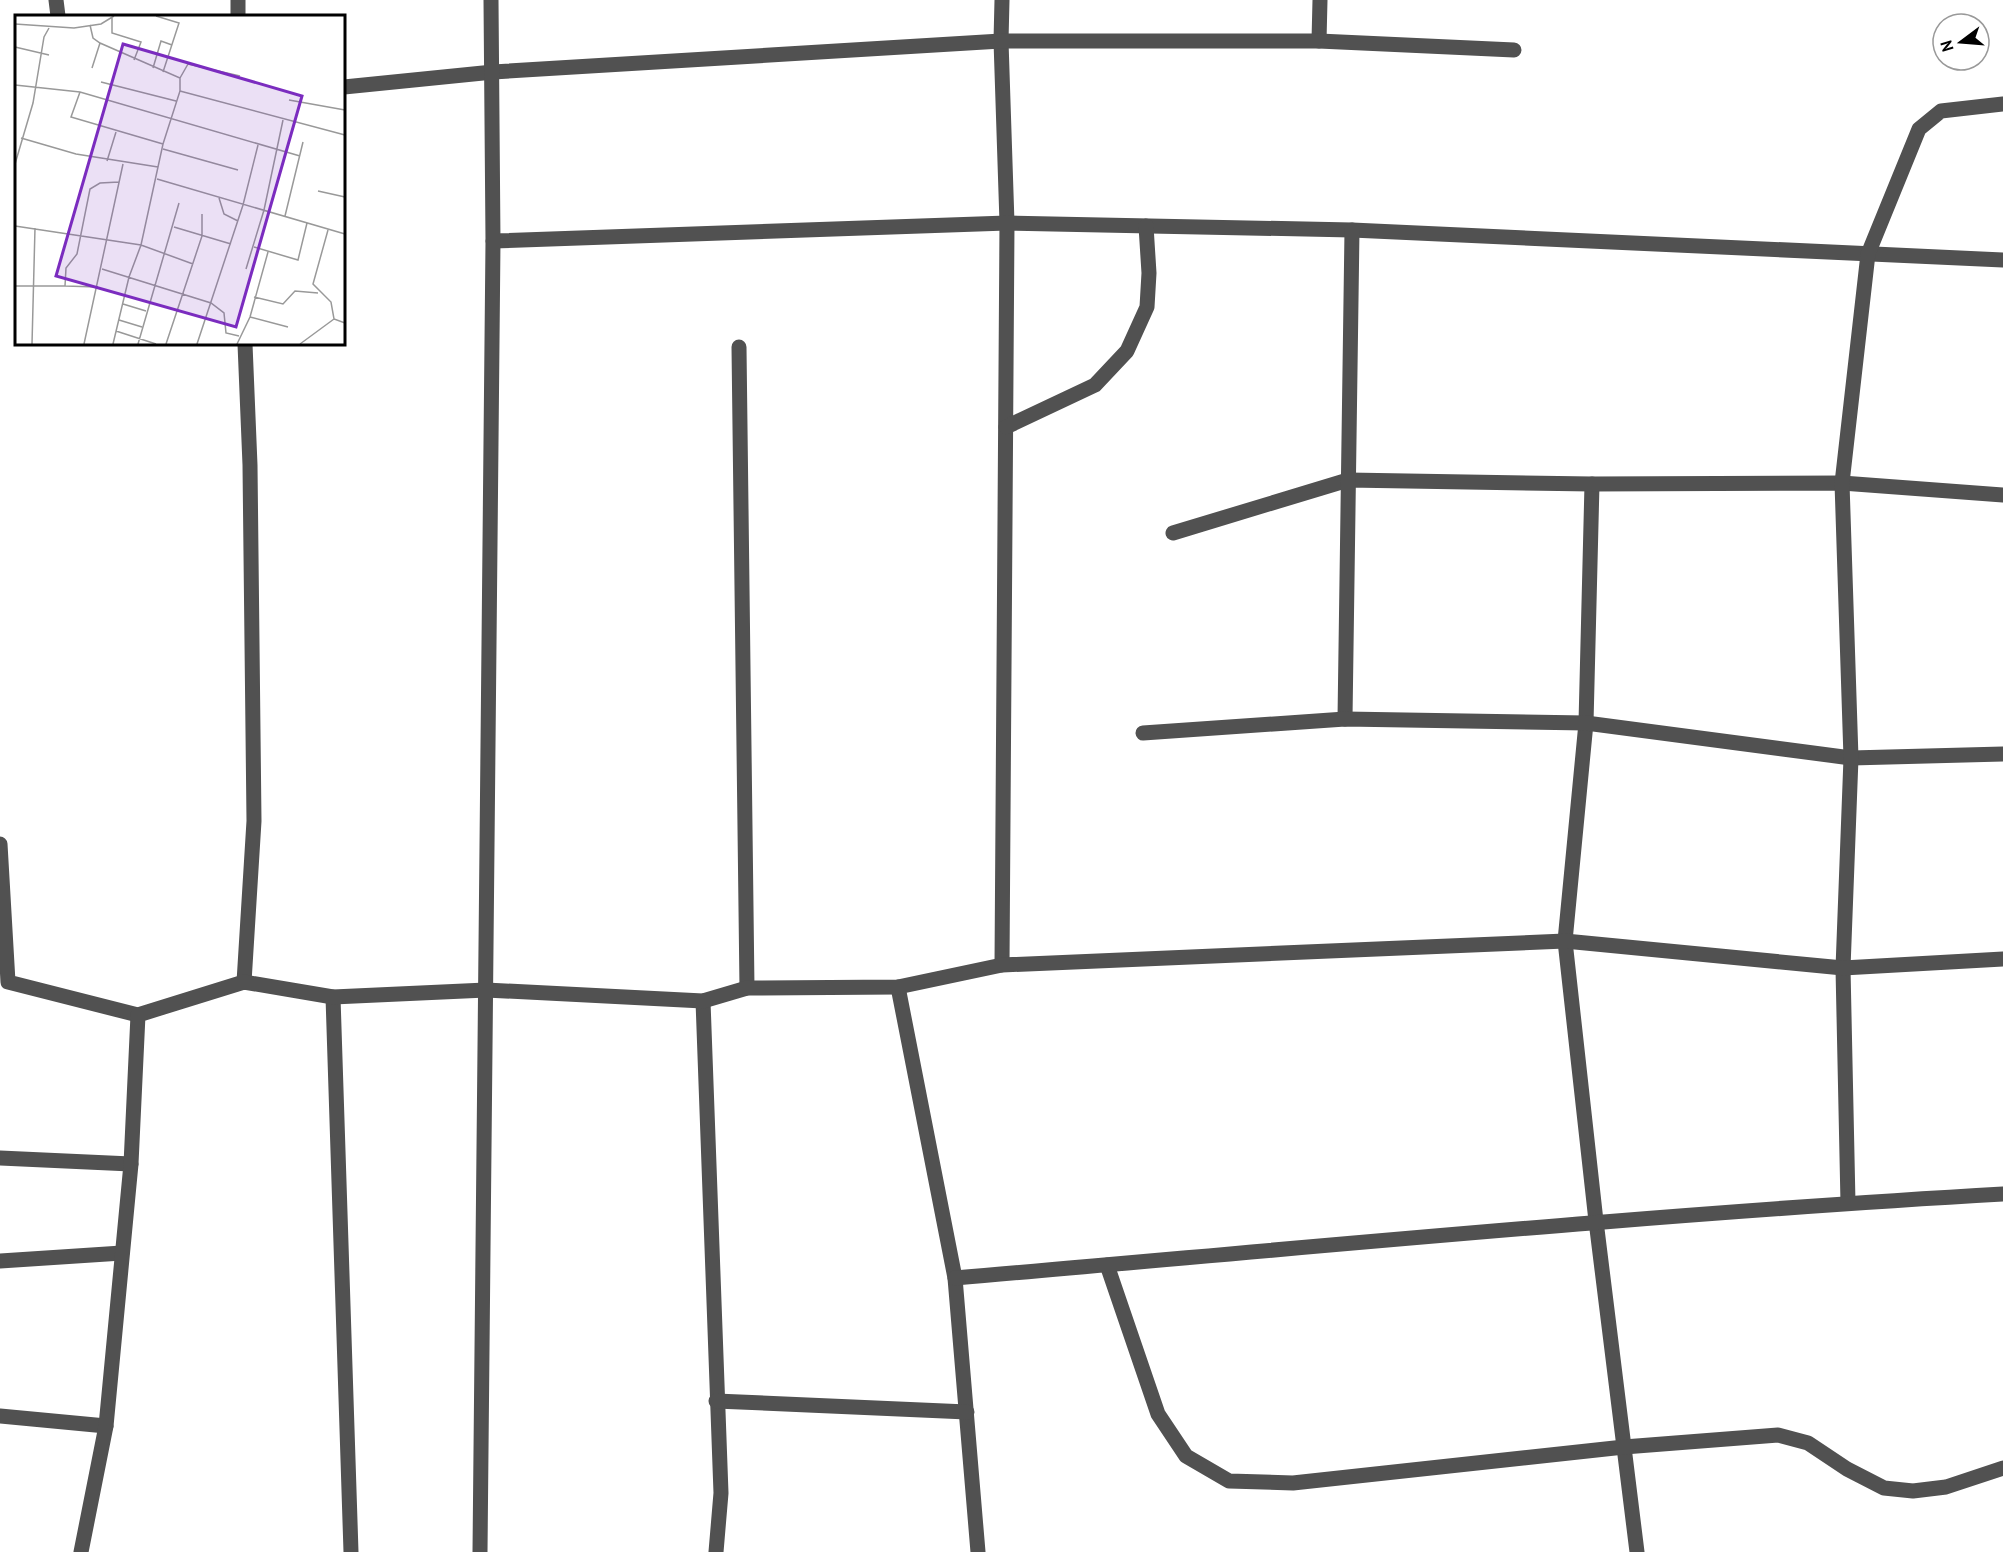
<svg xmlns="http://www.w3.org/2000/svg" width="2003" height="1552" viewBox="0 0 2003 1552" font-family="'PT Sans',sans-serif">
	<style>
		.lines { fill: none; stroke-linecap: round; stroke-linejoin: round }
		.minor { stroke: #515151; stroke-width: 15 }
		.inset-road { fill: none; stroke: #999; stroke-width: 1.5 }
		.view { fill: #7b2cbf; fill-opacity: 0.15; stroke: #7b2cbf; stroke-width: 3 }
		.inset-edge { fill: none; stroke: #000; stroke-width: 3 }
	</style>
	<rect width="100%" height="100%" fill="#fff"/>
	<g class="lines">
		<g class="minor">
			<polyline points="56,0 58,16"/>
			<polyline points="238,0 238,16"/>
			<polyline points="1002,0 1001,41 1007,223 1002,965"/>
			<polyline points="1319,41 1320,0"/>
			<polyline points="344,87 493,72 1001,41 1319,41 1514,50"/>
			<polyline points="493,241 1007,223 1352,230 2003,260"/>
			<polyline points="739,347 747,988"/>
			<polyline points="1006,427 1095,385 1127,351 1147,307 1149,273 1146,226"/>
			<polyline points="1592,484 1586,723 1565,941 1596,1221 1637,1552"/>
			<polyline points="1173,533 1348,480 1592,484 1842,483 2003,495"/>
			<polyline points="1345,719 1352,230"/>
			<polyline points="1143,733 1345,719 1586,723 1851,758 2003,754"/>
			<polyline points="0,844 8,982 138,1015"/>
			<polyline points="244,982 254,821 250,465 245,344"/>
			<polyline points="898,987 955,1278 978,1552"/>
			<polyline points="333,997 351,1552"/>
			<polyline points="703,1001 721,1493 716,1552"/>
			<polyline points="0,1158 131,1164"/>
			<polyline points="1848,1203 1843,968 1851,758 1842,483 1868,254 1919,129 1941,111 2003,104"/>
			<polyline points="0,1261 122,1253"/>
			<polyline points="1107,1265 1158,1414 1186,1456 1229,1481 1293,1483 1624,1447 1778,1435 1808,1443 1847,1469 1884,1488 1913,1491 1946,1487 2003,1468"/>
			<path d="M 955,1278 C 1304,1248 1653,1214 2003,1194"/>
			<polyline points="716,1401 967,1412"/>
			<polyline points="0,1416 106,1426"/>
			<polyline points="81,1552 106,1426 131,1164 138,1015 244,982 333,997 486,990 703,1001 747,988 898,987 1002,965 1565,941 1843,968 2003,959"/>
			<polyline points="480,1552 493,241 491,0"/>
		</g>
	</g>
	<g transform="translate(15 15)">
		<rect width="330" height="330" fill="#fff"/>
		<path class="inset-road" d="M 141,1 L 164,8 L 148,57M 97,3 L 97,18 L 126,27 L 119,45M 0,9 L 59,13 L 86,9 L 99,1M 75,10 L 78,23 L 85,28 L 165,63 L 165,76 L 148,129 L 126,230 L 114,262 L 98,329M 0,32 L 34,40M 77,53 L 85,28M 138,53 L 146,26 L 157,30M 165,63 L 173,49 L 225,61M 86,67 L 161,86M 0,70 L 65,77 L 285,141M 165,76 L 330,120M 65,77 L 56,102 L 148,129M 274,85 L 330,95M 6,123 L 61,139 L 143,152M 148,134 L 223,155M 92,146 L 101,117M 0,149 L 18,88 L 29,22 L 34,13M 142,164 L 330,219M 303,176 L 330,182M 204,183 L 209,199 L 223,206M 270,201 L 288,127M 0,211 L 126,230 L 178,249M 159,212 L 216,229M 313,215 L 298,269 L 316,287 L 319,304 L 330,308M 239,232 L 283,245 L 292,208M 87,254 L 196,288 L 209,298 L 211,318 L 224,321M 231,254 L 249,195 L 268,105M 0,271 L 50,271 L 51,253 L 62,239 L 75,174 L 85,168 L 104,167M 50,271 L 83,272M 239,282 L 268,289 L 280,276 L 303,278M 108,289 L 131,296M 235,302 L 273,312M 104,305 L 127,312M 101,316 L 141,329M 17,329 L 20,213M 69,329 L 108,149M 123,329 L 164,188M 151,329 L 187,221 L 187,199M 182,329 L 228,190 L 243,130M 222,329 L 235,302 L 253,237M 285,329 L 319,304"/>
		<path class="view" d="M 108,29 L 287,81 L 221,312 L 41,261 Z"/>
		<rect width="330" height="330" class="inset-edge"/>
	</g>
	<g transform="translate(1961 42) rotate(254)"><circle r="28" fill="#ffffff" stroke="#999999" stroke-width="1.5"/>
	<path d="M0-4.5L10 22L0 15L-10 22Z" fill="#000000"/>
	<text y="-9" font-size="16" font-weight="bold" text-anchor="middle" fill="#000000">N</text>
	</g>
</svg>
